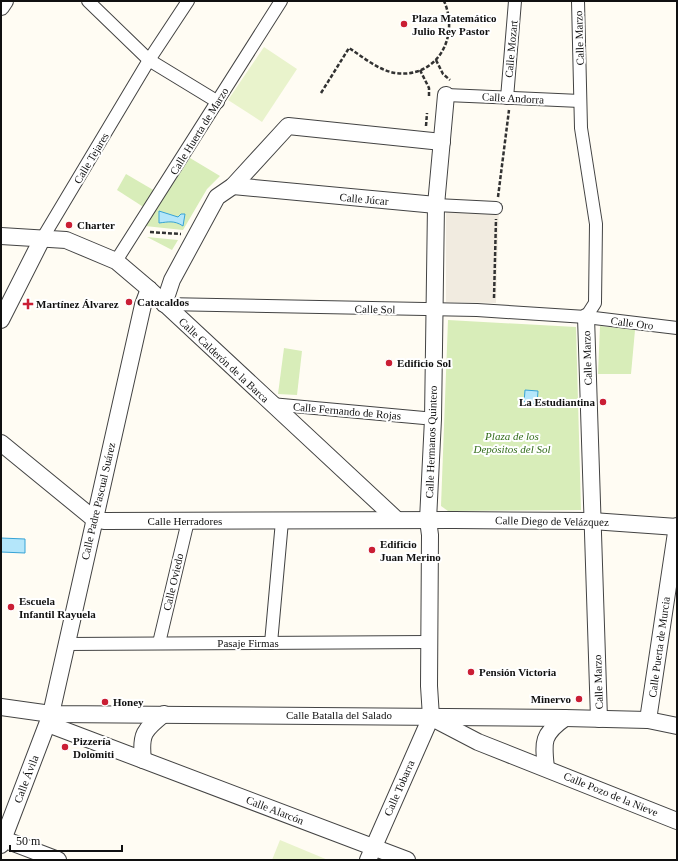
<svg xmlns="http://www.w3.org/2000/svg" width="678" height="861" viewBox="0 0 678 861" font-family="'Times New Roman',serif">
	<style>
		.green { fill: #d8edb9 }
		.pitch { fill: #e9f3cc }
		.plaza { fill: #f1ebe0 }
		.water { fill: #b4e6fa; stroke: #36a3d6 }
		.lines { fill: none; stroke-linecap: round; stroke-linejoin: round }
		.pedestrian-casing { stroke: #434343; stroke-width: 14 }
		.minor-casing { stroke: #434343; stroke-width: 18 }
		.path { stroke: #323232; stroke-width: 2.5; stroke-dasharray: 4 2; stroke-linecap: butt }
		.pedestrian { stroke: #fff; stroke-width: 12 }
		.minor { stroke: #fff; stroke-width: 16 }
		.poi-dot { fill: #ca1e34; stroke: #fff; stroke-width: 1.5 }
		.labels { text-anchor: middle; dominant-baseline: central; stroke-width: 4; stroke-linejoin: round; paint-order: stroke }
		.poi-label { font-size: 11px; font-weight: bold; fill: #101010; stroke: #fff; text-anchor: start }
		.street-label { font-size: 11px; fill: #101010; stroke: #fff }
		.park-label { font-size: 11px; font-style: italic; fill: #336d1b; stroke: #fff }
	</style>
	<rect width="100%" height="100%" fill="#fffcf3"/>
	<g class="green">
		<polygon points="190,158 220,176 207,189 183,230 145,226"/>
		<polygon points="126,174 155,191 145,208 117,190"/>
		<polygon points="147,237 178,240 172,250"/>
		<polygon points="448,320 576,327 581,510 448,511 441,506"/>
		<polygon points="600,326 635,330 631,374 598,374"/>
		<polygon points="284,348 302,351 297,395 278,394"/>
	</g>
	<g class="pitch">
		<polygon points="264,47 297,69 262,122 228,100"/>
		<polygon points="280,840 328,860 272,860"/>
	</g>
	<polygon class="plaza" points="446,202 499,205 496,303 446,302"/>
	<g class="water">
		<path d="M 159,211 L 178,217 L 181,214 L 185,214 L 183,226 C 174,220 168,222 159,223 Z"/>
		<polygon points="525,390 538,391 537,404 524,403"/>
		<polygon points="1,538 25,539 25,553 1,552"/>
	</g>
	<g class="lines">
		<g class="pedestrian-casing">
			<g id="pedestrian">
				<polyline points="88,1 149,60 218,102"/>
				<polyline points="578,1 581,128 596,224 595,303 586,317"/>
				<polyline points="446,95 580,101"/>
				<polyline points="507,98 515,1"/>
				<polyline points="436,205 496,208"/>
				<polyline points="42,239 149,60 188,1"/>
				<polyline points="116,261 281,1"/>
				<polyline points="164,304 477,310 586,317 677,328"/>
				<polyline points="271,404 424,418"/>
				<polyline points="159,643 188,521"/>
				<polyline points="271,643 282,521"/>
				<polyline points="66,644 429,642"/>
			</g>
		</g>
		<g class="minor-casing">
			<g id="minor">
				<polyline points="1,7 5,1"/>
				<polyline points="233,186 436,205"/>
				<polyline points="1,236 66,240 116,261 149,289 396,519"/>
				<polyline points="164,304 172,280 217,197 233,186 288,126 442,142"/>
				<polyline points="586,317 599,719"/>
				<polyline points="1,320 42,239"/>
				<polyline points="1,443 94,519 104,521 454,520 592,521 677,527"/>
				<polyline points="1,707 51,714 565,718 648,720 677,726"/>
				<polyline points="432,718 478,742 677,821"/>
				<polyline points="648,720 677,526"/>
				<polyline points="48,724 407,860"/>
				<path d="M 143,760 C 140,734 144,730 164,714"/>
				<path d="M 546,768 C 543,742 542,734 565,718"/>
				<polyline points="3,839 58,860"/>
				<polyline points="1,845 51,714 143,305 149,289"/>
				<polyline points="368,860 431,717 429,686 430,535 428,520 433,419 436,205 446,95"/>
			</g>
		</g>
		<g class="path">
			<polyline points="436,60 443,74 450,80"/>
			<polyline points="420,70 429,88 429,98"/>
			<path d="M 321,93 L 349,48 C 363,57 378,70 395,73 C 437,79 460,37 444,1"/>
			<polyline points="426,126 427,113"/>
			<polyline points="498,197 509,110"/>
			<polyline points="150,232 181,234"/>
			<polyline points="494,298 496,219"/>
		</g>
		<use href="#pedestrian" class="pedestrian"/>
		<use href="#minor" class="minor"/>
	</g>
	<g class="poi-dot">
		<circle cx="404" cy="24" r="4"/>
		<circle cx="69" cy="225" r="4"/>
		<circle cx="129" cy="302" r="4"/>
		<path d="M26 298h4v4h4v4h-4v4h-4v-4h-4v-4h4z"/>
		<circle cx="389" cy="363" r="4"/>
		<circle cx="603" cy="402" r="4"/>
		<circle cx="372" cy="550" r="4"/>
		<circle cx="11" cy="607" r="4"/>
		<circle cx="471" cy="672" r="4"/>
		<circle cx="579" cy="699" r="4"/>
		<circle cx="105" cy="702" r="4"/>
		<circle cx="65" cy="747" r="4"/>
	</g>
	<g class="labels">
		<g class="poi-label">
			<text x="412" y="18">Plaza Matemático<tspan x="412" dy="13">Julio Rey Pastor</tspan></text>
			<text x="77" y="225">Charter</text>
			<text x="137" y="302">Catacaldos</text>
			<text x="36" y="304">Martínez Álvarez</text>
			<text x="397" y="363">Edificio Sol</text>
			<text x="595" y="402" text-anchor="end">La Estudiantina</text>
			<text x="380" y="544">Edificio<tspan x="380" dy="13">Juan Merino</tspan></text>
			<text x="19" y="601">Escuela<tspan x="19" dy="13">Infantil Rayuela</tspan></text>
			<text x="479" y="672">Pensión Victoria</text>
			<text x="571" y="699" text-anchor="end">Minervo</text>
			<text x="113" y="702">Honey</text>
			<text x="73" y="741">Pizzería<tspan x="73" dy="13">Dolomiti</tspan></text>
		</g>
		<g class="street-label">
			<text transform="translate(579 38) rotate(-92)">Calle Marzo</text>
			<text transform="translate(511 49) rotate(-85)">Calle Mozart</text>
			<text transform="translate(513 98) rotate(3)">Calle Andorra</text>
			<text transform="translate(199 131) rotate(-58)">Calle Huerta de Marzo</text>
			<text transform="translate(91 158) rotate(-59)">Calle Tejares</text>
			<text transform="translate(364 199) rotate(5)">Calle Júcar</text>
			<text transform="translate(375 309) rotate(1)">Calle Sol</text>
			<text transform="translate(632 323) rotate(7)">Calle Oro</text>
			<text transform="translate(587 358) rotate(-92)">Calle Marzo</text>
			<text transform="translate(224 360) rotate(43)">Calle Calderón de la Barca</text>
			<text transform="translate(347 411) rotate(5)">Calle Fernando de Rojas</text>
			<text transform="translate(431 442) rotate(-88)">Calle Hermanos Quintero</text>
			<text transform="translate(98 501) rotate(-77)">Calle Padre Pascual Suárez</text>
			<text x="185" y="521">Calle Herradores</text>
			<text transform="translate(552 521) rotate(1)">Calle Diego de Velázquez</text>
			<text transform="translate(173 582) rotate(-77)">Calle Oviedo</text>
			<text x="248" y="643">Pasaje Firmas</text>
			<text transform="translate(659 647) rotate(-82)">Calle Puerta de Murcia</text>
			<text transform="translate(598 682) rotate(-92)">Calle Marzo</text>
			<text x="339" y="715">Calle Batalla del Salado</text>
			<text transform="translate(26 779) rotate(-69)">Calle Ávila</text>
			<text transform="translate(399 788) rotate(-66)">Calle Tobarra</text>
			<text transform="translate(611 794) rotate(22)">Calle Pozo de la Nieve</text>
			<text transform="translate(275 810) rotate(21)">Calle Alarcón</text>
		</g>
		<g class="park-label">
			<text x="512" y="436">Plaza de los<tspan x="512" dy="13">Depósitos del Sol</tspan></text>
		</g>
	</g>
	<rect width="678" height="861" fill="none" stroke="#101010" stroke-width="4"/>
	<path d="M10 845v6h112v-6" fill="none" stroke="#101010" stroke-width="2"/>
	<text x="16" y="845" font-size="12" fill="#101010" stroke="#ffffff" stroke-width="3" paint-order="stroke">50 m</text>
</svg>
